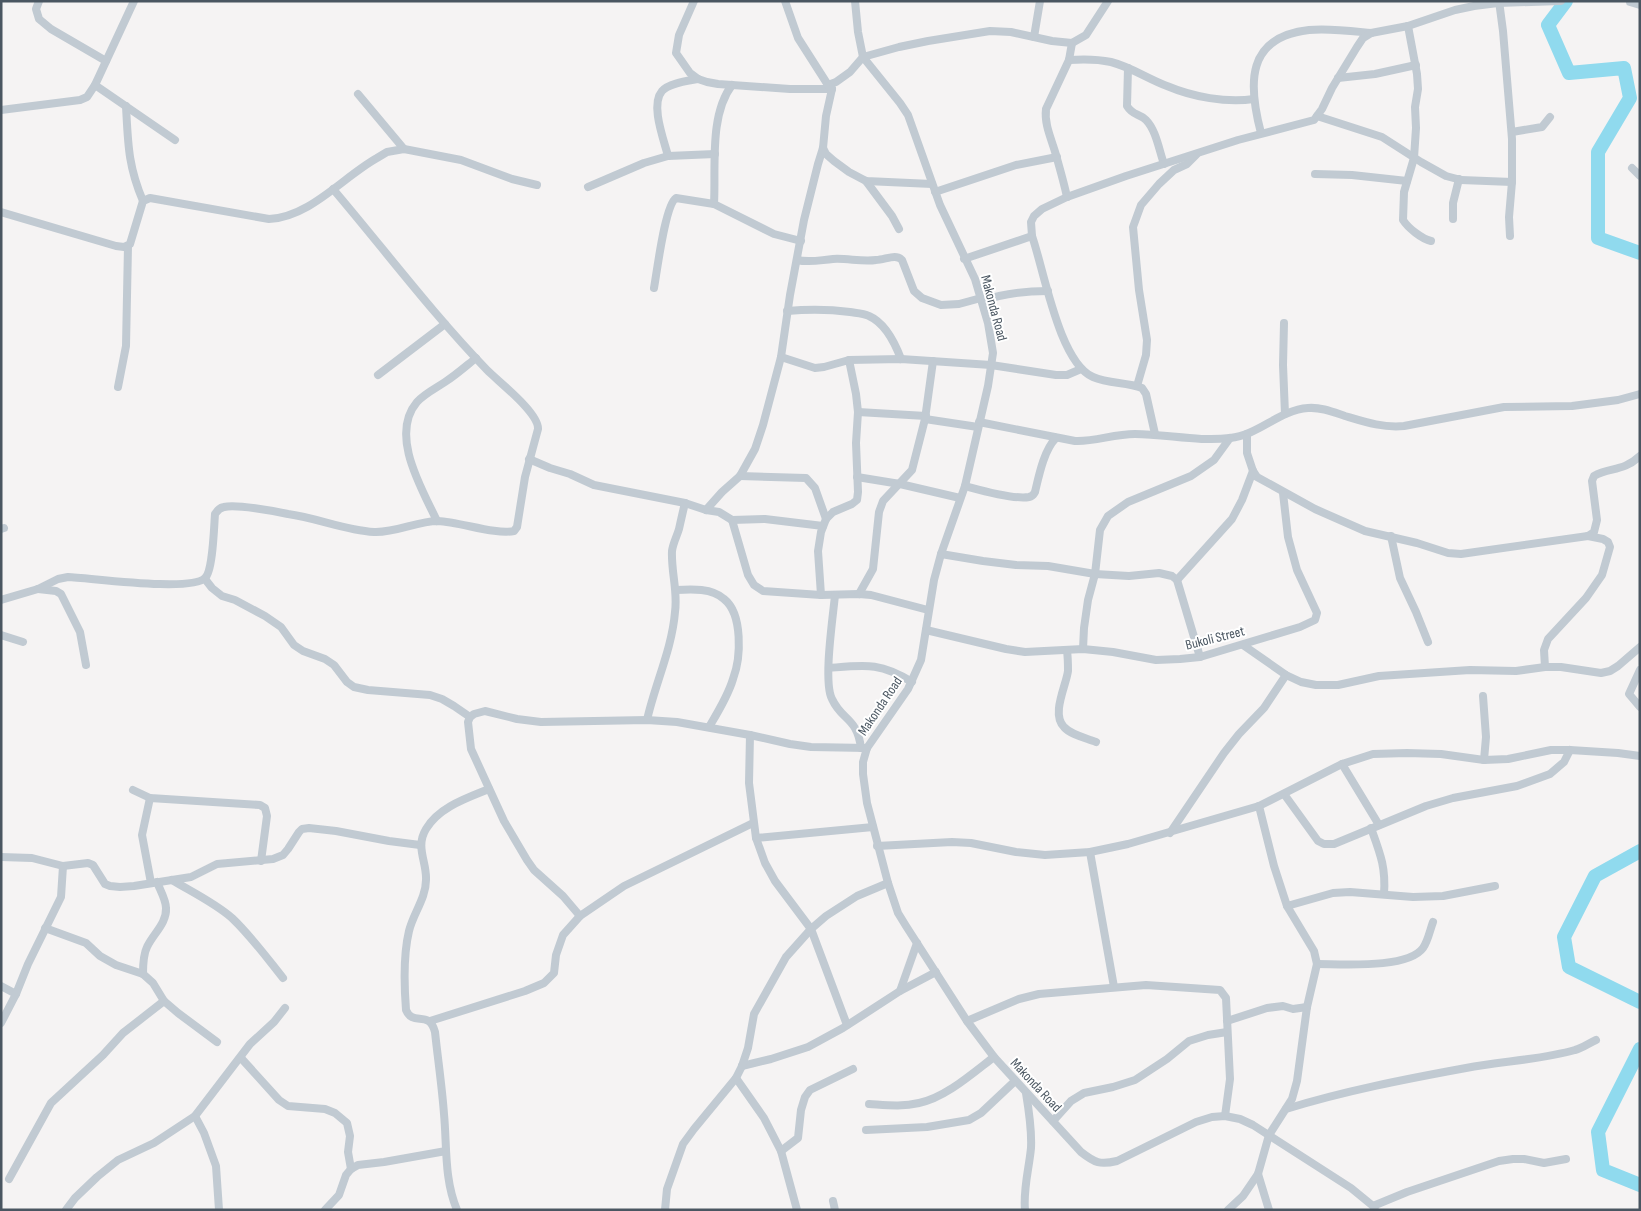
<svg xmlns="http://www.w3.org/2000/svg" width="1641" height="1211" viewBox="0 0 1641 1211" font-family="'Sofia Sans Condensed',sans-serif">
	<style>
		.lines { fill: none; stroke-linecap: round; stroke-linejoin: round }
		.river { stroke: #90daee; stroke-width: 14 }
		.minor { stroke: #c1cad2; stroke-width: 8 }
		.labels { text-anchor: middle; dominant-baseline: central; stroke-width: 4; stroke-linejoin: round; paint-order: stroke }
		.street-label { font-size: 14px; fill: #4a5661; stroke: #fff }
	</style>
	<rect width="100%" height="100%" fill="#f5f3f3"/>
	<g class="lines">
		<g class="river">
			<polyline points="1566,1 1548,25 1569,73 1624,68 1630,98 1598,152 1598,238 1640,253"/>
			<polyline points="1640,851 1595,876 1564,937 1569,967 1640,1002"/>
			<polyline points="1640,1049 1598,1132 1603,1170 1640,1185"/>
		</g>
		<g class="minor">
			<polyline points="39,1 36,9 39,19 51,29 106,61"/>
			<polyline points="694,1 679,35 676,53 690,73 698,79 707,82 718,84 790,89 832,89 828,85 836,82 850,72 863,57 899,47 928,41 990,31 1011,32 1052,41 1072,43 1086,35 1108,1"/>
			<polyline points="785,1 798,38 828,85"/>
			<path d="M 855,1 L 858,32 L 863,57 L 900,103 L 908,115 L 940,205 L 975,279 L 988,323 L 993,353 L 988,386 L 965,486 L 941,554 L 934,580 L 921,660 L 908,689 L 867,748 L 863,762 L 863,774 L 867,803 L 888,883 L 898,913 L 906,926 L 967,1021 L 994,1057 L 1081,1152 C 1095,1163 1100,1165 1117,1161 L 1196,1122 L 1212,1117 L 1225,1116 L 1240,1119 L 1253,1125 L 1351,1188 L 1373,1206 L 1375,1210"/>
			<polyline points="1499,1 1503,31 1512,139 1512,182 1509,217 1510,236"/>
			<polyline points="1630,2 1640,5"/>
			<path d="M 1408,26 L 1417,74 L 1418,89 L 1415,107 L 1416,128 L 1414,158 L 1404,192 L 1403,220 C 1408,228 1422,239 1431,241"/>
			<polyline points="1034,37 1040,1"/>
			<path d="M 1069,60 C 1083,59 1097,59 1111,62 C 1131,67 1148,79 1167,86 C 1193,97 1226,103 1254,99"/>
			<path d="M 1128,68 L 1127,106 C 1133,116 1139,113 1146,120 C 1156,130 1159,150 1164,164"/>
			<polyline points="1338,78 1375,74 1416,65"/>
			<polyline points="95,85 175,140"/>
			<polyline points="358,94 404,149"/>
			<path d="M 126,106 C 128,143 128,166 143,201"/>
			<polyline points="1,110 80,100 87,97 95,85 134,1"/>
			<polyline points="1317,116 1382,137 1421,162 1446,176 1461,180 1512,182"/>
			<polyline points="1512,132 1542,127 1550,117"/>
			<path d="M 1261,133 C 1248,84 1246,37 1309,30 C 1329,28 1351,31 1371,33"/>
			<polyline points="823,148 826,154 834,161 849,172 866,181 932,184"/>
			<path d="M 668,156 C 664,140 650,105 662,91 C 669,83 687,81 698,79"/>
			<polyline points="1632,168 1640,176"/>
			<polyline points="1315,174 1352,175 1407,181"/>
			<polyline points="866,181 892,216 899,229"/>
			<polyline points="588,187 644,163 668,156 715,154"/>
			<polyline points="935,192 1016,165 1057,157"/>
			<path d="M 1067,197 C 1064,183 1060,169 1056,155 C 1052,140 1044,125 1046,109 L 1069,60 L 1072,43"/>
			<path d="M 714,204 C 716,168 709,115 732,85"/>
			<path d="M 1,212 L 116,246 L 124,247 L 130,244 L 143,201 L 150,198 L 269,219 C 310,217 343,177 377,158 L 387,152 L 404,149 L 461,160 L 512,179 L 537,185"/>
			<polyline points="1453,219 1453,203 1459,179"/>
			<polyline points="964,259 1032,236"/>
			<path d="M 797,260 C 810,263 820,260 833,259 C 847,258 862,262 876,260 C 885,260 896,253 902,260 L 914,291 L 922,298 L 941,305 L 959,304 L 981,298"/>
			<path d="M 654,288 C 657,272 665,205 676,198 L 714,204 L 774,234 L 801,241"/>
			<path d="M 982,301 C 1004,293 1026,291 1048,291"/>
			<path d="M 787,311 C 809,309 828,309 850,312 C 856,313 863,313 869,316 C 885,323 895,343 901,359"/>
			<polyline points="1284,323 1283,365 1285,414"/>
			<polyline points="781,357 815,368 824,367 849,360 901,359 991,365 1056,375 1067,375 1081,369"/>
			<polyline points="378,375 445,324"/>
			<polyline points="1137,386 1146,355 1147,340 1139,290 1133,227 1141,205 1159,184 1174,170 1187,164 1196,155"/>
			<polyline points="118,387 126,346 128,246"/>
			<polyline points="858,412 926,416"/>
			<polyline points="925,419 978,427"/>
			<path d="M 979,422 L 1075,441 C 1095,442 1113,434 1135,434 C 1166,434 1199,442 1230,438 C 1259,435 1279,410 1308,408 C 1321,407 1333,412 1345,416 C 1365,422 1383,428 1404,426 L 1504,407 L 1572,406 L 1618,400 L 1640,394"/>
			<path d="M 1155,434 L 1146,394 L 1142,388 C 1126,382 1109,384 1093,377 C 1059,362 1044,270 1032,236 L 1031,222 L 1034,216 L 1042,209 L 1067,197 L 1126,176 L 1238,140 L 1314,120 L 1322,109 L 1332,88 L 1357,47 L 1363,38 L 1371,33 L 1408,26 L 1455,10 L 1474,6 L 1498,3 L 1561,1"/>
			<path d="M 1247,434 L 1247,453 L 1253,471 L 1257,477 L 1315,509 L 1365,531 L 1417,543 L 1448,553 L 1461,554 L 1588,536 L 1594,532 L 1597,520 L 1592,481 L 1594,476 C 1610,467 1623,472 1640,456"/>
			<polyline points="529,459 550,468 570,474 594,485 685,503 706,510 719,512 732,520 748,575 754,585 763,591 821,595 859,594 871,595 928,610"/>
			<polyline points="740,476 806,478 815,488 826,519"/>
			<polyline points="857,477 900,484 960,498"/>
			<path d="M 965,486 C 980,490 1014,500 1029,497 C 1033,496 1033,495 1035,492 C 1039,475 1044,450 1056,438"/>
			<polyline points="706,510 722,492 740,476 755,449 763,425 781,357 790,295 804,220 818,164 823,148 826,116 832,89"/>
			<polyline points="732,520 765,519 823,526"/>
			<path d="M 437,521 C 422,489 389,435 417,402 C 424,394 436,388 445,382 C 456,375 466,366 476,358"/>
			<polyline points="1,529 4,528"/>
			<polyline points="1391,536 1400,578 1416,612 1428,642"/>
			<polyline points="941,554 983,561 1016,565 1048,566 1095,574 1129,576 1159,573 1172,576 1177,580 1200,657"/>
			<polyline points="205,579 212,588 222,596 235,600 265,616 281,627 294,645 303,651 325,659 334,665 347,682 354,687 368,690 430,695 442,699 454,706 470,717"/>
			<polyline points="1177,580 1232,519 1242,500 1253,471"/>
			<polyline points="38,589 56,591 61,594 80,632 86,665"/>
			<path d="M 676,590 C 692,589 712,588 724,599 C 743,614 741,658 733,679 C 728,696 718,712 709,727"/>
			<polyline points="859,594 873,569 879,512 883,501 912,470 925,419 933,361"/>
			<polyline points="821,595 818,551 821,532 826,519 833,512 852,504 857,500 858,492 856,443 858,412 856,394 849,360"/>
			<path d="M 835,595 C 833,617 823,682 832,699 C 842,721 857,717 861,748"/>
			<path d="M 1,600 L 38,589 L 58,579 L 68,577 C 92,578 191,592 205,578 C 213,571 214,526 215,514 C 218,510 219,508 224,507 C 236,504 274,511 288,514 C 317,518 345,530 374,532 C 396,533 417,521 438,521 C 460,522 496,535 514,531 L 517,527 L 525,477 L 538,429 C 539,413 499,382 487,370 C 432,313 384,249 333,189"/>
			<polyline points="926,630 1006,649 1025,652 1083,649 1113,652 1156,660 1180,659 1200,657 1300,627 1315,620 1317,613 1297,570 1288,537 1283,493"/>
			<polyline points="1,635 23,642"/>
			<polyline points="1243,645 1286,675 1301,682 1316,685 1338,685 1379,676 1470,670 1516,671 1545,667 1561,667 1601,673 1610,671 1618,666 1640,647"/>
			<polyline points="1083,649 1084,628 1088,600 1095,574 1100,530 1108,516 1128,502 1191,476 1214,460 1230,438"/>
			<path d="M 1067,651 C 1068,658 1068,664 1068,671 C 1066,686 1051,714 1064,727 C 1071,735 1086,738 1096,742"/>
			<polyline points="1545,667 1544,650 1548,639 1586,598 1602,575 1610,547 1608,542 1603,539 1588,536"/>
			<path d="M 829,668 C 865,665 880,662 912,682"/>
			<polyline points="1640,670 1629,694 1640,707"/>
			<polyline points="1483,696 1486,737 1484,760"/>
			<path d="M 647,720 C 655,684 672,649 675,612 C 678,591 671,572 672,551 C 673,543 677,536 679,529 C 681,520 683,511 685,503"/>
			<polyline points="750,735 749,783 756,838 765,863 775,881 811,929 847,1025"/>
			<polyline points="1342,764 1379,825"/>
			<polyline points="133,790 150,798 260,805 265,808 267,816 261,861"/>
			<polyline points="1284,794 1318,841 1324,844 1334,844 1426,806 1453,798 1517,786 1550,774 1564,762 1570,750"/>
			<polyline points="150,798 142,835 151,883"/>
			<path d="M 1371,828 C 1380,853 1386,867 1384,894"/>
			<polyline points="1170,833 1224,753 1239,734 1264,708 1286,675"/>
			<polyline points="756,838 873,827"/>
			<polyline points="877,846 952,842 971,843 1016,852 1045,855 1090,852 1128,844 1259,806 1342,764 1373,754 1407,753 1441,754 1484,760 1508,759 1551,750 1570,750 1618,753 1640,756"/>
			<polyline points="1090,852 1114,987"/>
			<polyline points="1,857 32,858 63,866 88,863 93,865 105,884 110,886 120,887 134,886 191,877 217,864 273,859 283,855 288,849 299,832 302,829 309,828 336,831 389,841 420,845"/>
			<path d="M 172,880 C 192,892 215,903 232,918 C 251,936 267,958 283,978"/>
			<polyline points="1287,906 1333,893 1350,892 1413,897 1443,896 1495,886"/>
			<polyline points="580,916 563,896 534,870 527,860 504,821 471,749 468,722 470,717 474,714 485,711 517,719 541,722 647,720 677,722 750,735 790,744 811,747 867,748"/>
			<polyline points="45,928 86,943 100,956 116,965 143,974 153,983 164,1001 178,1013 217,1042"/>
			<path d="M 1317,964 C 1342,964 1408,969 1423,948 C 1428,941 1430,930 1433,922"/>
			<path d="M 143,974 C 143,965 143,955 147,947 C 153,934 167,923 166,908 C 166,900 160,890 157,882"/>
			<polyline points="1,986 16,994"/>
			<polyline points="900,991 917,943"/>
			<polyline points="430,1021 525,991 544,983 554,973 556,955 563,935 580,916 624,886 753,823"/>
			<polyline points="967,1021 1019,999 1039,994 1146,985 1220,990 1226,998 1230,1079 1225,1116"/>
			<polyline points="1227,1021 1267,1008 1283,1006 1293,1009 1307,1007"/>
			<polyline points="1,1023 16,994 28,964 61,897 63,866"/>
			<polyline points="241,1058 279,1100 288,1106 325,1109 335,1113 347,1123 350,1136 348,1152 351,1169"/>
			<polyline points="742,1066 771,1059 808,1047 843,1028 900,991 936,972"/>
			<polyline points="736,1078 764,1118 781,1151 797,1210"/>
			<path d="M 869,1104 C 886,1105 902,1107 919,1103 C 945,1098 973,1073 994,1057"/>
			<path d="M 1286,1109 C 1344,1091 1406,1079 1466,1068 C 1502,1061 1540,1060 1575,1050 C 1583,1048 1589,1043 1596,1040"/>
			<polyline points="195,1116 204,1133 216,1166 219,1210"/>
			<polyline points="1053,1121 1071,1101 1084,1093 1113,1087 1135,1080 1167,1059 1189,1041 1208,1035 1227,1032"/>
			<polyline points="866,1130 927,1127 969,1120 981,1113 1015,1081"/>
			<polyline points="781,1151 798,1138 801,1110 805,1097 810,1090 853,1069"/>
			<polyline points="1258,1174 1269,1210"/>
			<polyline points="9,1179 51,1103 103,1055 123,1033 164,1001"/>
			<polyline points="833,1201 835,1210"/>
			<polyline points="1373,1206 1407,1192 1499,1161 1513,1159 1524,1159 1544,1163 1566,1159"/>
			<polyline points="66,1210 75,1198 97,1177 118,1160 154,1143 195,1116 250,1044 274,1022 285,1008"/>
			<polyline points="325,1210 339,1195 346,1175 351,1169 358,1165 384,1162 446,1151"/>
			<path d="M 457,1210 C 444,1179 447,1146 444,1114 C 442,1087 438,1060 435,1032 C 429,1009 413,1027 406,1010 C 404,984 403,956 409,931 C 413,914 426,898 426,880 C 427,862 415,847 426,829 C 439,807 467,798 489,789"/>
			<polyline points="665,1210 667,1189 683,1144 694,1129 736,1078 742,1066 748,1048 754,1014 786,957 811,929 826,916 857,896 888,883"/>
			<path d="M 1025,1210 C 1023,1189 1029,1169 1031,1148 C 1032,1129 1029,1111 1026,1093"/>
			<polyline points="1228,1210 1243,1196 1258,1174 1269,1135 1292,1099 1297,1081 1307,1007 1317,964 1314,951 1287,906 1274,866 1259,806"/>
		</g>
	</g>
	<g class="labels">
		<g class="street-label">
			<text transform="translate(994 308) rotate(75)">Makonda Road</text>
			<text transform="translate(1215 638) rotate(-14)">Bukoli Street</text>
			<text transform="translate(880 706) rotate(-56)">Makonda Road</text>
			<text transform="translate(1036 1085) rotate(47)">Makonda Road</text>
		</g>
	</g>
	<rect width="1641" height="1211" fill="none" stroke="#4a5661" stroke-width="5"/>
</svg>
